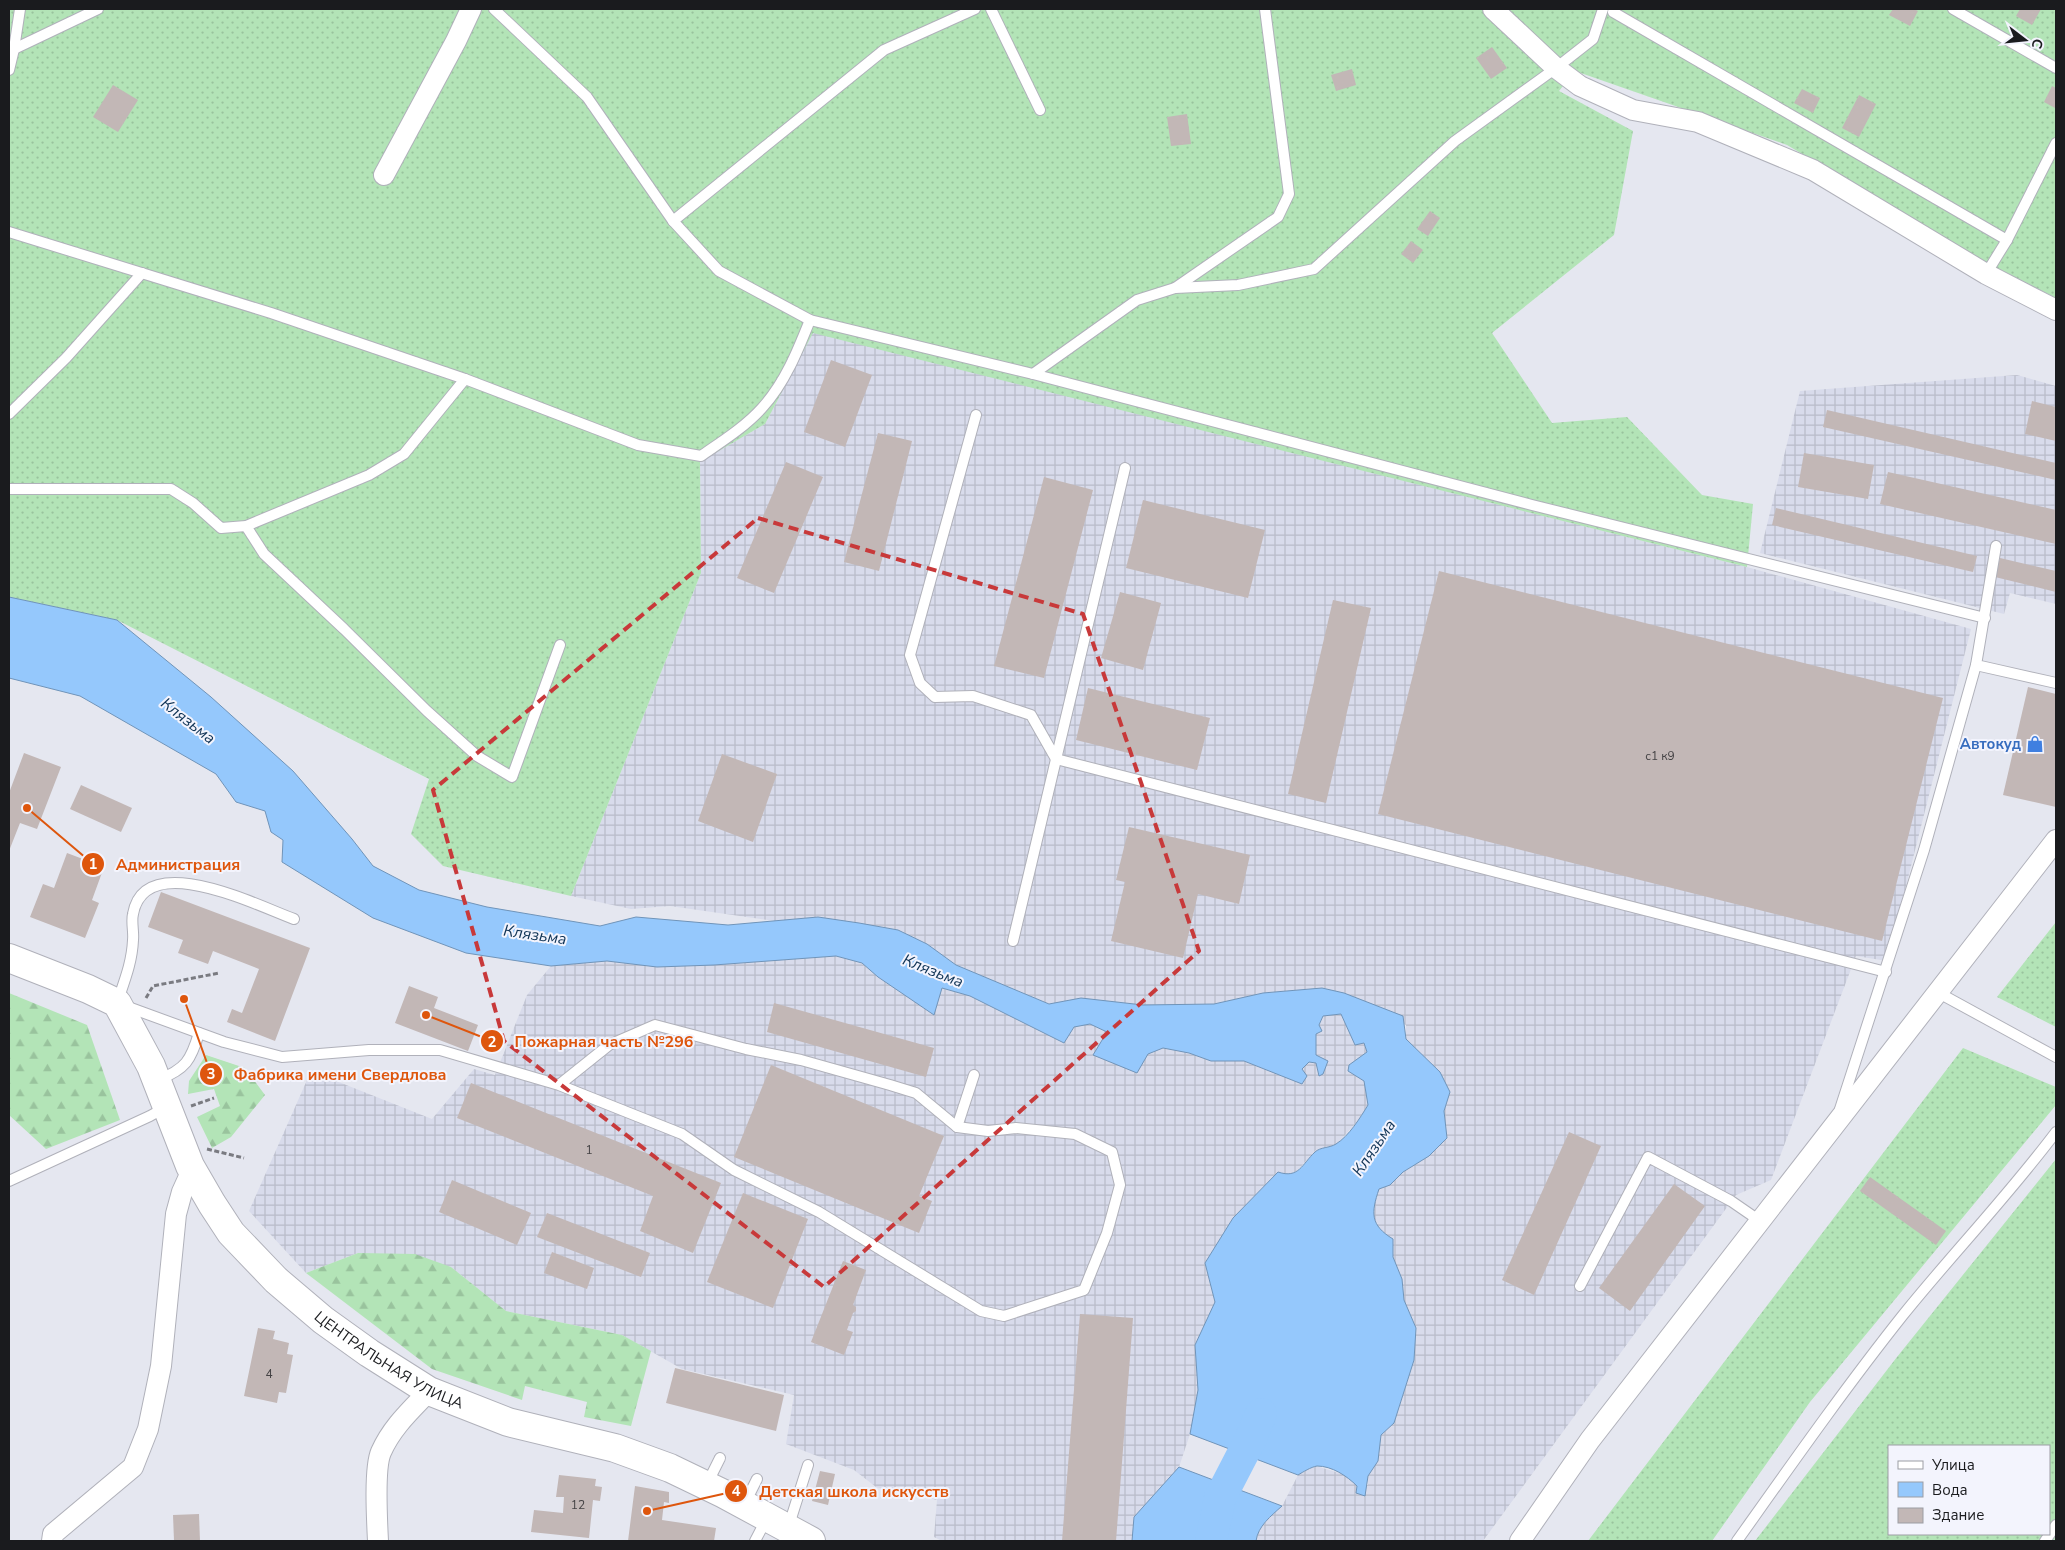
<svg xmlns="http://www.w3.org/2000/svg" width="2065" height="1550" viewBox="0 0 2065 1550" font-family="'Nunito Sans',sans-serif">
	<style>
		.industrial { fill: url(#industrial-grid) }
		.forest { fill: url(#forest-firs) }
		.garden { fill: url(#garden-dots); fill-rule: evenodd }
		.water { fill: #95c8fc; stroke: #7094b9 }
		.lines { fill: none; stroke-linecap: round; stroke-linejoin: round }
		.river { stroke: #95c8fc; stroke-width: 32 }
		.building { fill: #c2b7b6 }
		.lane-casing { stroke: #b0b1ba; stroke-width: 12 }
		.street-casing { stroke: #b0b1ba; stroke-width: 22 }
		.secondary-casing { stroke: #b0b1ba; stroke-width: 30 }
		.path { stroke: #7a7b81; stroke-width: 3; stroke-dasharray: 5 2.5; stroke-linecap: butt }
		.lane { stroke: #fff; stroke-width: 10 }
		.street { stroke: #fff; stroke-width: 20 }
		.secondary { stroke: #fff; stroke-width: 28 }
		.marked { fill: none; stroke: #c8393a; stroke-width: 4; stroke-dasharray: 10 6; stroke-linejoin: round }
		.labels { text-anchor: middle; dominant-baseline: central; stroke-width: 4; stroke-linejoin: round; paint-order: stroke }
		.number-label { font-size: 12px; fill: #444244 }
		.shop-label { font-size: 15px; font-weight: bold; fill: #366cbe; stroke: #f3f4fd; text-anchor: end }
		.street-label { font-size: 15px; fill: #1a1b1e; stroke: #f3f4fd }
		.water-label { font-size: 16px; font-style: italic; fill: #0f3355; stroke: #f3f4fd }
		.leader { fill: none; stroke: #de560d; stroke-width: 2 }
		.callout-dot { fill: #de560d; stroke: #f3f4fd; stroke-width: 2 }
		.mark-label { font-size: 15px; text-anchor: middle; font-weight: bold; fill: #fff }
		.callout-label { font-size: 16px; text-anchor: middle; font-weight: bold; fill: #de560d; stroke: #f3f4fd; stroke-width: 4; stroke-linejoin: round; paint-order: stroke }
	</style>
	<defs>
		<pattern id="industrial-grid" width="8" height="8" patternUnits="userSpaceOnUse" patternTransform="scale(1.25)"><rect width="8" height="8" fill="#d8dbeb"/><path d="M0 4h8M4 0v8" fill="none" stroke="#b9bbc9"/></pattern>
		<pattern id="forest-firs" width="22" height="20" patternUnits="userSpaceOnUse" patternTransform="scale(1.25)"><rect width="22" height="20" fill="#b3e4b7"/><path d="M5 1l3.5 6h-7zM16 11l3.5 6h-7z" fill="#99c39d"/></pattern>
		<pattern id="garden-dots" width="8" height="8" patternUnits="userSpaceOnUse" patternTransform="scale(1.25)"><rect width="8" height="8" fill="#b3e4b7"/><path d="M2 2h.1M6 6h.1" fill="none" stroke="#99c39d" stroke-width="1.8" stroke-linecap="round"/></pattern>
	</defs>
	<rect width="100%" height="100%" fill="#e5e7f0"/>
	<g class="industrial">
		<polygon points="813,332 1747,567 1971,629 1887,961 1856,956 1771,1180 1736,1195 1483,1541 1256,1541 1257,1534 1268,1519 1282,1506 1298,1475 1303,1472 1316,1466 1346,1475 1357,1486 1368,1485 1368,1476 1378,1460 1381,1435 1394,1423 1414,1360 1416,1328 1404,1300 1402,1279 1393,1257 1393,1239 1381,1232 1373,1216 1375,1202 1379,1189 1390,1185 1403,1172 1429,1156 1447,1138 1444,1111 1450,1092 1406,1039 1406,1025 1368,1003 1344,993 1322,988 1263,993 1214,1004 1143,1005 1081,998 1049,1004 956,965 927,944 898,930 818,917 775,921 670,906 631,909 571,896 701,573 700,462 765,424"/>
		<polygon points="2017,375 2056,386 2056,604 2010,593 2004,614 1760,553 1800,391"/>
		<polygon points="836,956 862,963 878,977 933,1014 941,988 970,996 1064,1043 1074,1027 1090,1024 1108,1032 1093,1055 1148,1054 1162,1048 1189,1053 1211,1061 1244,1061 1302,1084 1302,1069 1309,1062 1316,1063 1319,1075 1328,1062 1316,1055 1316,1034 1323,1016 1341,1014 1355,1045 1364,1042 1367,1052 1349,1065 1348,1071 1364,1081 1368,1105 1357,1122 1336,1145 1316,1150 1297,1171 1287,1175 1278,1172 1233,1218 1205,1263 1215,1302 1195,1345 1198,1390 1190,1434 1179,1467 1134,1517 1132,1541 942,1541 934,1537 937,1500 876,1487 854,1470 786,1444 794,1395 682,1369 622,1335 506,1311 451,1267 358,1253 306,1273 249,1211 311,1071 432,1119 474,1069 495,1075 527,995 551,966 607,961 657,967 714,965"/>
	</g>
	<g class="forest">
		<polygon points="9,993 87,1025 120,1120 46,1149 9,1115"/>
		<polygon points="206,1055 245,1068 265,1095 231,1137 212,1148 197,1117 220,1106 214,1089 188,1094 189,1081"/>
		<polygon points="358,1253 415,1254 451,1267 506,1311 622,1335 651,1351 631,1426 584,1417 587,1402 525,1386 522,1400 432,1369 306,1273"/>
	</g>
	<g class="garden">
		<polygon points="9,9 2056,9 2056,298 1989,264 1787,145 1575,71 1559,91 1633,131 1614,235 1492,333 1552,423 1627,417 1702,495 1753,504 1747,567 813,333 765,424 700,462 701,573 571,896 443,866 411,834 429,779 117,620 9,597"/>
		<polygon points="2056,922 2056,1027 1997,997"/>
		<polygon points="1963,1048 2056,1087 2056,1105 1810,1402 1712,1541 1588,1541"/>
		<path d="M 2056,1159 L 2056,1541 L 1755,1541 L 1897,1357 ZM 1889,1446 L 2049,1446 L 2049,1534 L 1889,1534 Z"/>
	</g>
	<g class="water">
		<path d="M 9,597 L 117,620 L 211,697 L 293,771 L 352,839 L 373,866 L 419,890 L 487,907 L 600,926 L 636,917 L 728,925 L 818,917 L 859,923 L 898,930 L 927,944 L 956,965 L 1049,1004 L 1081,998 L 1143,1005 L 1214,1004 L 1263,993 L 1322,988 L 1344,993 L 1403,1016 L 1406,1039 L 1440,1072 L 1450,1092 L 1444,1111 L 1447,1138 L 1429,1156 L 1403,1172 L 1390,1185 L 1379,1189 C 1371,1213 1370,1225 1393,1239 L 1393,1257 L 1402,1279 L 1404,1300 L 1416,1328 L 1414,1360 L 1394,1423 L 1381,1435 L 1378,1461 L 1368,1476 L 1365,1496 L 1356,1493 L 1357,1486 C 1347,1476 1332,1466 1317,1466 C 1311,1467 1303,1472 1298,1475 L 1190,1434 L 1198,1390 L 1195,1345 L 1215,1302 L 1205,1263 L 1233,1218 L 1278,1172 C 1299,1179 1302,1164 1315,1152 C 1320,1147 1330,1148 1336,1144 C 1349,1136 1360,1118 1368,1105 L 1364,1081 L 1348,1071 L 1349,1065 L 1367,1052 L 1364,1043 L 1355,1045 L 1341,1014 L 1323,1016 L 1319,1025 L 1322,1031 L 1316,1034 L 1316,1055 L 1328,1061 L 1323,1074 L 1319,1076 L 1316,1063 L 1309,1062 L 1302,1069 L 1307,1076 L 1302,1084 L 1244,1061 L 1211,1061 L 1189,1053 L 1163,1048 L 1148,1054 L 1137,1073 L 1093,1055 L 1107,1032 L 1090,1024 L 1074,1027 L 1064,1043 L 970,996 L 942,988 L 934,1015 L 878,977 L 862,963 L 836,956 L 714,965 L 657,967 L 607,961 L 551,966 L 466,953 L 373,918 L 282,862 L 283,840 L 271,832 L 265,811 L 236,802 L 216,774 L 80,696 L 9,678 Z"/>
		<path d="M 1179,1467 L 1282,1506 C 1271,1516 1258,1526 1256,1541 L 1132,1541 L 1134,1517 Z"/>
	</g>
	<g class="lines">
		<polyline class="river" points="1211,1541 1220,1498 1250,1440 1261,1414"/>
	</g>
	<g class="building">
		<polygon points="1893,9 1914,9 1918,11 1910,26 1889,15"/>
		<polygon points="2020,9 2041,9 2032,25 2016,16"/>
		<polygon points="1492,47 1507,68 1491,79 1476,58"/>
		<polygon points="1352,69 1356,85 1336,91 1331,75"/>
		<polygon points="113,85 138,100 118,132 93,117"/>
		<polygon points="2052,86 2056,88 2055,108 2044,102"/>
		<polygon points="1802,89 1820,98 1813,113 1794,103"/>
		<polygon points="1859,95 1876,104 1859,137 1842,128"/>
		<polygon points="1187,114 1191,144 1171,146 1167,117"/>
		<polygon points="1430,211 1440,218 1428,236 1417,229"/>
		<polygon points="1411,241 1423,250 1413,263 1401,254"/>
		<polygon points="831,360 872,375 845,447 804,432"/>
		<polygon points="2032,401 2056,407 2056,441 2025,434"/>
		<polygon points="1827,410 2056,463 2056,480 1823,427"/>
		<polygon points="878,433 912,441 879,571 844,562"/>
		<polygon points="1804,453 1874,465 1868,499 1798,487"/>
		<polygon points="786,462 823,477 774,593 737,578"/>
		<polygon points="1888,472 2056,510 2056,544 1880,504"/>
		<polygon points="1044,477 1093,490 1044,678 994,666"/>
		<polygon points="1143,500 1265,530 1248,598 1126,568"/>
		<polygon points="1776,508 1977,556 1973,572 1772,525"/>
		<polygon points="2000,558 2056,571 2056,592 1995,577"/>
		<polygon points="1439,571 1943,698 1882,941 1378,814"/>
		<polygon points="1120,592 1161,603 1143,670 1101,658"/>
		<polygon points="1333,600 1371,608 1326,803 1288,794"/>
		<polygon points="2028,687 2056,694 2056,807 2003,795"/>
		<polygon points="1088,688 1210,718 1197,770 1076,740"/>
		<polygon points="24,753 61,767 37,829 20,823 9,851 9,793"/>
		<polygon points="722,754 777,774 753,842 698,821"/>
		<polygon points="81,785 132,808 121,832 70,809"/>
		<polygon points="1129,827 1250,855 1239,904 1198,894 1183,958 1111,941 1125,882 1116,880"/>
		<polygon points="67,853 104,867 92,900 99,903 85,938 30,917 43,884 54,888"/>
		<polygon points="161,892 310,948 275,1041 227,1022 232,1009 242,1013 259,969 213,951 208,964 178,953 183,940 148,927"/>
		<polygon points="409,986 438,997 434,1008 478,1025 468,1051 395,1023"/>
		<polygon points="774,1003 934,1048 926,1077 767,1032"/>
		<polygon points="771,1065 944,1136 919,1196 932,1201 919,1233 734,1157"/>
		<polygon points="471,1083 721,1183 693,1253 640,1231 653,1196 457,1118"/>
		<polygon points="1569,1132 1601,1146 1534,1295 1502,1280"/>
		<polygon points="1870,1177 1946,1231 1936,1245 1860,1191"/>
		<polygon points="452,1180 531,1213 517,1245 439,1212"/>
		<polygon points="1674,1184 1705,1206 1630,1311 1599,1288"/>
		<polygon points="743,1193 808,1219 773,1308 707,1282"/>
		<polygon points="547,1213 650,1253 641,1277 537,1237"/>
		<polygon points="552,1252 594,1268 587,1289 544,1273"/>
		<polygon points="843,1261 866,1270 853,1305 856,1307 856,1311 853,1313 847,1330 853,1332 844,1355 811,1342"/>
		<polygon points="1080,1314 1133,1318 1116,1541 1062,1541"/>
		<polygon points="258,1328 275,1331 273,1339 289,1343 287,1354 293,1355 286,1393 279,1392 277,1403 244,1396"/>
		<polygon points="675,1368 784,1395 776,1431 666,1403"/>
		<polygon points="820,1471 835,1474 828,1505 812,1501"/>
		<polygon points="559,1475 596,1479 595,1486 602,1487 600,1501 593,1500 589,1538 531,1532 534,1510 563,1513 564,1497 556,1497"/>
		<polygon points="635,1486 669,1492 669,1503 664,1502 662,1520 716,1528 714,1541 628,1541"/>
		<polygon points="199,1514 200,1541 174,1541 173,1515"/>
	</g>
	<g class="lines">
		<g class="lane-casing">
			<g id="lane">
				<polyline points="494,9 587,97 673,221 719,271 810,320 1033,374 1532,505 1985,618"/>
				<polyline points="991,9 1040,110"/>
				<polyline points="1615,9 1613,12 2007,240"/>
				<polyline points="1953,9 2056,68"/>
				<polyline points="14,49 98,9"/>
				<polyline points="9,70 14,49 20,9"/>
				<polyline points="673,221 884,50 975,9"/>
				<polyline points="9,232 271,313 465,379"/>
				<polyline points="1986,274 2007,240 2056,143"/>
				<polyline points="1175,288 1238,285 1314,269 1455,141 1556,68 1593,39 1603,9"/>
				<polyline points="1033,374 1137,300 1175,288 1278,217 1289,194 1265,9"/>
				<polyline points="9,414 66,358 142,273"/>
				<polyline points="976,415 910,655 920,683 935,697 973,696 1031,715 1056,759 1886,972"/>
				<path d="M 9,489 L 171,489 L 193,503 L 221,528 L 246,526 L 369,475 L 404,454 L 465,379 L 638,445 L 701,456 C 721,442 745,427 762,408 C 785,383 798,350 810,320"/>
				<polyline points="246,526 264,554 344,629 427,711 477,756 512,777 560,645"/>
				<polyline points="1996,546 1976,665 2056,683"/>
				<path d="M 294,919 C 258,906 145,848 133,914 C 131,922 134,932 133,940 C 132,963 124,982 117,1003 L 224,1042 L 282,1057 L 369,1050 L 440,1050 L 559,1085 L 682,1134 L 734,1170 L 819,1212 L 981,1311 L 1004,1316 L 1084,1290 L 1107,1233 L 1120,1185 L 1112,1152 L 1075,1134 L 1016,1128 L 988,1131 L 957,1127 L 916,1093 L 890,1085 L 801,1060 L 746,1049 L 655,1025 L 609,1045 L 559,1085"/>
				<polyline points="1013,941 1125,468"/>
				<polyline points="1937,992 2056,1057"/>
				<path d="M 158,1080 C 186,1069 191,1060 199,1033"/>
				<polyline points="1840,1109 1924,850 1976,665"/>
				<polyline points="957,1127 974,1075"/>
				<polyline points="9,1181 150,1116 166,1107"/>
				<polyline points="1580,1286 1648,1157 1731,1201 1760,1221"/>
				<polyline points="707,1484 720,1458"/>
				<polyline points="744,1505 757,1479"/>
				<polyline points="788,1528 808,1465"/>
				<polyline points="755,1541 767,1518"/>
				<path d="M 1737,1541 C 1791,1465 1845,1388 1903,1315 C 1953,1253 2008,1196 2056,1132"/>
				<polyline points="2045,1541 2056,1525"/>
			</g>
		</g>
		<g class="street-casing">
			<g id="street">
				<polyline points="1493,9 1556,68 1580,86 1633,110 1698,122 1813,170 1986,274 2056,310"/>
				<polyline points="384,175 456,41 471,9"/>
				<polyline points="52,1541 53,1534 133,1467 148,1429 161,1366 176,1214 182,1192 192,1170"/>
				<path d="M 378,1541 C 377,1521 374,1468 381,1452 C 392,1427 411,1410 429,1391"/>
				<polyline points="1520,1541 1590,1440 2056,840"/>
			</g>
		</g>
		<g class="secondary-casing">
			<g id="secondary">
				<path id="s1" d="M 9,958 L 88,989 L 117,1003 L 151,1066 L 190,1166 L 212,1204 L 231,1233 L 276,1280 L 323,1320 L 369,1353 L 429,1391 L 508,1422 L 615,1448 L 670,1468 L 724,1494 L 811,1541"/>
			</g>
		</g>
		<g class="path">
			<polyline points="146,998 153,986 219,973"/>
			<polyline points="191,1106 214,1098"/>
			<polyline points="207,1149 244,1158"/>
		</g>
		<use href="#lane" class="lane"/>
		<use href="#street" class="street"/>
		<use href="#secondary" class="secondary"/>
	</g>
	<path class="marked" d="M 758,518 L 1083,614 L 1199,951 L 824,1287 L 504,1041 L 433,790 Z"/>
	<defs>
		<g id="shop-bare" transform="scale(1.35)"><path d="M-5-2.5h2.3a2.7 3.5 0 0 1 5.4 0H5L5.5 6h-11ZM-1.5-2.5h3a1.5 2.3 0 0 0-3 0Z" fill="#3f7fe0" stroke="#f3f4fd" stroke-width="2.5" paint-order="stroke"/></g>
	</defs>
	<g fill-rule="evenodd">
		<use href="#shop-bare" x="2035" y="744"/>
	</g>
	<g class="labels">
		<g class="number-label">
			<text x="1660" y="756">с1 к9</text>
			<text x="589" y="1150">1</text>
			<text x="269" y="1374">4</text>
			<text x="578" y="1505">12</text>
		</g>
		<g class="shop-label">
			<text x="2021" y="744">Автокуд</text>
		</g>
		<g class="street-label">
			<text stroke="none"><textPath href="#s1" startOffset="579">ЦЕНТРАЛЬНАЯ УЛИЦА</textPath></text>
		</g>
		<g class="water-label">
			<text transform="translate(188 721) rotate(38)">Клязьма</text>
			<text transform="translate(535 935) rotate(8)">Клязьма</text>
			<text transform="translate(933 971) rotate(22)">Клязьма</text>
			<text transform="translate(1374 1148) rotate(-56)">Клязьма</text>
		</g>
	</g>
	<path class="leader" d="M27 808L93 864M426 1015L492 1041M184 999L211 1074M647 1511L736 1491"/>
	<g class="callout-dot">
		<circle cx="27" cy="808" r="5"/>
		<circle cx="426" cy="1015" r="5"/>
		<circle cx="184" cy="999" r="5"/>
		<circle cx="647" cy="1511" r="5"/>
		<circle cx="93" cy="864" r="12"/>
		<circle cx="492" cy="1041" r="12"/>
		<circle cx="211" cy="1074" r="12"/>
		<circle cx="736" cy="1491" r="12"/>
	</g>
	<g class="mark-label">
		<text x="93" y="869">1</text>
		<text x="492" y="1047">2</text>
		<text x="211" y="1079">3</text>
		<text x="736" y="1496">4</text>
	</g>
	<g class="callout-label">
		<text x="178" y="870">Администрация</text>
		<text x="604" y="1047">Пожарная часть №296</text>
		<text x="340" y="1080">Фабрика имени Свердлова</text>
		<text x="854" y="1497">Детская школа искусств</text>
	</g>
	<rect width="2065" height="1550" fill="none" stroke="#1a1b1e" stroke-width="20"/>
	<rect x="1888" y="1445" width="162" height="90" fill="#f3f4fd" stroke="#9c9da4"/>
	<rect x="1898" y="1461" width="25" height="8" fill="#ffffff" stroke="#9c9da4"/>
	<text x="1932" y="1470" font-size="15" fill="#1a1b1e">Улица</text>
	<rect x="1898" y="1482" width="25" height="15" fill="#95c8fc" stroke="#9c9da4"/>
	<text x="1932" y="1495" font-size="15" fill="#1a1b1e">Вода</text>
	<rect x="1898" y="1508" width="25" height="15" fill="#c2b7b6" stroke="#9c9da4"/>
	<text x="1932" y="1520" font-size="15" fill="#1a1b1e">Здание</text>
	<g transform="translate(2025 40) rotate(106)" stroke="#f3f4fd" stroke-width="4" paint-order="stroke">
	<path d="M0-4L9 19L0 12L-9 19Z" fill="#1a1b1e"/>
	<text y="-8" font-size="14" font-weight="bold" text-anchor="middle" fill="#1a1b1e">С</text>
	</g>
</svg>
